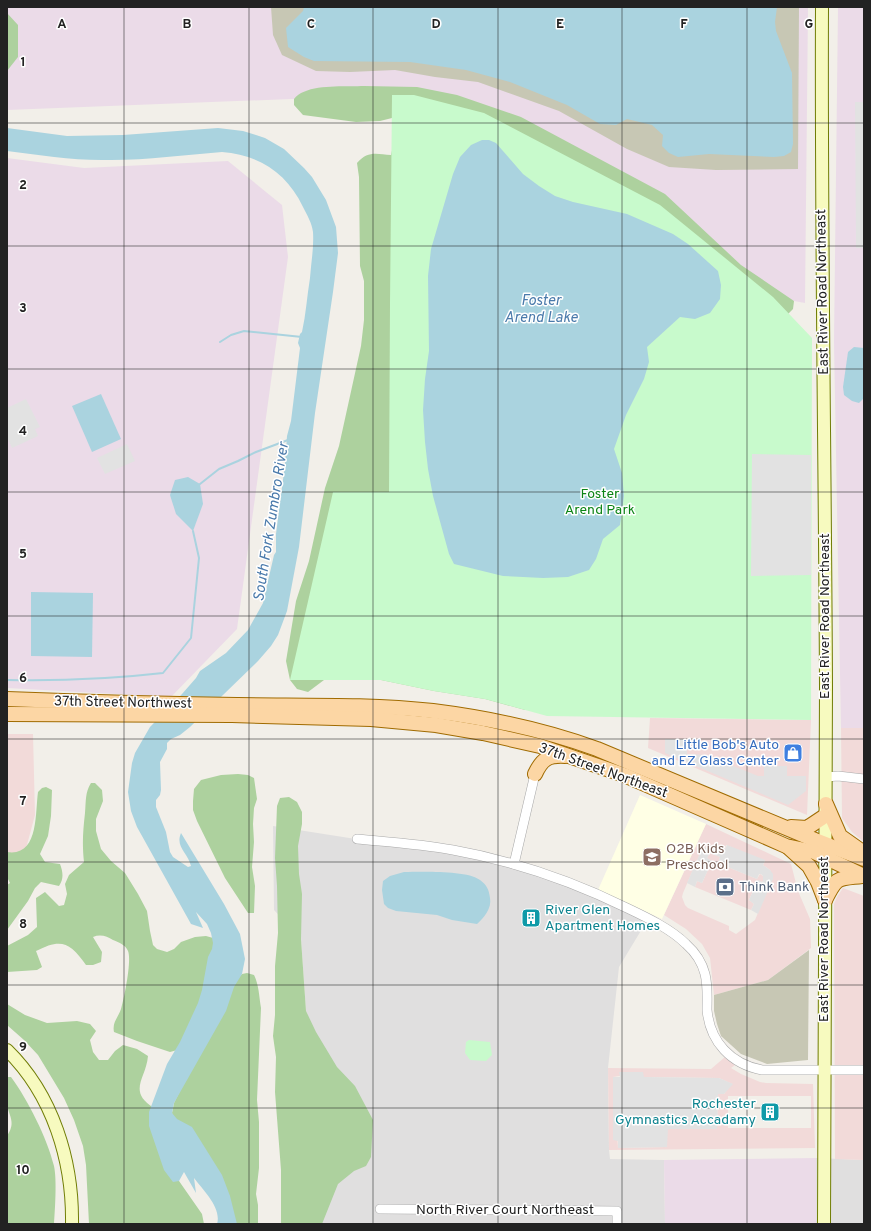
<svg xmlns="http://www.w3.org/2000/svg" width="871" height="1231" viewBox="0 0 871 1231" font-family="Overpass,sans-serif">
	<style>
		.residential { fill: #e0dfdf }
		.commercial { fill: #f2dad9; fill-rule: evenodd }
		.industrial { fill: #ebdbe8 }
		.education { fill: #ffffe5 }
		.construction { fill: #c7c7b4 }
		.forest { fill: #add19e }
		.park { fill: #c8facc }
		.parking { fill: #e2e2e2 }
		.water { fill: #aad3df }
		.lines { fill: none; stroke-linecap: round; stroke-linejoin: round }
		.stream { stroke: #aad3df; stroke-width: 2 }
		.street-casing { stroke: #a9a9a9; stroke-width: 10 }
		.secondary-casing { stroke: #707d05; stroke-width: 14 }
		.primary-casing { stroke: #a06b00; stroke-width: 16 }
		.street { stroke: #fff; stroke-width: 9 }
		.secondary { stroke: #f7fabf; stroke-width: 12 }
		.primary { stroke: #fcd6a4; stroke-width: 14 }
		.grid { fill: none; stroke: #222; stroke-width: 1; stroke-opacity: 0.55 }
		.labels { text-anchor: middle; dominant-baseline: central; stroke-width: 3; stroke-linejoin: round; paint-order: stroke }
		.street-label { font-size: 14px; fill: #222; stroke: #fff }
		.park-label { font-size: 14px; fill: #0c8416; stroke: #fff }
		.shop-label { font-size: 14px; fill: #366cbe; stroke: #fff; text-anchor: end }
		.education-label { font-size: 14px; fill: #785e54; stroke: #fff; text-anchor: start }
		.service-label { font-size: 14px; fill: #4e5e75; stroke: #fff; text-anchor: start }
		.culture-label { font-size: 14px; fill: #0d838f; stroke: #fff; text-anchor: start }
		.water-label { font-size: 15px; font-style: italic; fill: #4a7aab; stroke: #fff }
		.grid-label { font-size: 13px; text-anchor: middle; font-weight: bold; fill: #222; stroke: #fff; stroke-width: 3; stroke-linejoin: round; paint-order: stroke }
	</style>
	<rect width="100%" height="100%" fill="#f2efe9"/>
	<g class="residential">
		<polygon points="273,826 514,864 648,919 619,967 608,1068 609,1150 610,1159 664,1160 665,1224 303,1224 308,1039 301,939 274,910"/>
		<polygon points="816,1158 864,1160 864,1224 816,1224"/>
	</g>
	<g class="commercial">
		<polygon points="650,718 811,720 807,815 648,748"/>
		<polygon points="841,728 864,728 864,842 852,832 842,818"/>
		<polygon points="7,734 33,734 35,815 21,867 7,877"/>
		<path d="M 706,824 L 791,864 L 798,891 L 810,919 L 811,948 L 768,980 L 714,995 L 710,958 L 702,944 L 686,929 L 664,915 ZM 726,845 L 765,861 L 763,865 L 770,870 L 773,877 L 755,920 L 736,934 L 729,930 L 729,926 L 688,908 L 685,905 L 682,897 L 683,893 L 702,849 L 709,846 L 723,850 L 725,849 Z"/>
		<polygon points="710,853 720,857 718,863 757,879 760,874 763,876 763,881 762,882 758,880 749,900 754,904 751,910 695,887 697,881 702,883 712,861 707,858"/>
		<polygon points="843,888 864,896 864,1160 835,1159 834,904 837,897"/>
		<path d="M 725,1057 L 735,1065 L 731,1068 L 741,1074 L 760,1082 L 766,1083 L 813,1084 L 815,1148 L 609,1150 L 608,1068 L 711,1069 ZM 643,1072 L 643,1077 L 719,1078 L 732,1084 L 724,1094 L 718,1094 L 717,1128 L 667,1129 L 666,1147 L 618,1148 L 613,1077 ZM 728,1096 L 811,1096 L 811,1128 L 728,1128 Z"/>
	</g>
	<g class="industrial">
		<polygon points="7,7 808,7 805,303 773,297 392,95 7,110"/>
		<polygon points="838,7 864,7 864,728 841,728 834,342"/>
		<polygon points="7,158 84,168 228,161 282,205 288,257 237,629 171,697 7,688"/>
		<polygon points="816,1158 816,1224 665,1224 664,1160"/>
	</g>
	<polygon class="education" points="640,795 706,824 662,919 598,890"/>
	<g class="construction">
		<polygon points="271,7 799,7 798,169 716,170 669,167 627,149 559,111 478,82 435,77 395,70 350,72 316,71 282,55 273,35"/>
		<polygon points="809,950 808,1060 767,1064 741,1054 721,1036 717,1024 714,1011 714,995 768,980"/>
	</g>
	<g class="forest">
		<polygon points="7,13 18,25 18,57 7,71"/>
		<path d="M 364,86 L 417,87 L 457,95 L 521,117 L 665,194 L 741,265 L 794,301 L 793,309 L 786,316 L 525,710 L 485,699 L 434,691 L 381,680 L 324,680 L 308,692 L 297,689 L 290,680 L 286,661 L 296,601 L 309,561 L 325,488 L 339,446 L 361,346 L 364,320 L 364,281 L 360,266 L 359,177 L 357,163 C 368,150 377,154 391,155 L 400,114 L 392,118 L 380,121 L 356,122 L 303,115 L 294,105 L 294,99 C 306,83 345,87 364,86 Z"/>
		<polygon points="238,774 248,775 254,778 257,799 254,808 253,824 254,842 252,867 255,886 254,913 248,913 225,878 197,821 193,810 193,801 194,789 201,780 221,775"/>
		<path d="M 91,783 L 95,783 L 102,790 L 103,801 L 96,819 L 96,831 L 101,849 L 111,861 L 125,873 L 138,894 L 147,911 L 150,931 L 153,945 L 157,949 L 167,952 L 174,949 L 181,942 L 195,937 L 206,936 L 224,941 L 181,1049 L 170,1052 L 137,1041 L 114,1032 C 112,1022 118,1018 121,1009 C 124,999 132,960 128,951 C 126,945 118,942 113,940 C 107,936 100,934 93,937 L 102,952 L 101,962 L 93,965 L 86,965 C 70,942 61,938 36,951 L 42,967 L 37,970 L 7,972 L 7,946 L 28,935 L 37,927 L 36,898 L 45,892 L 59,906 L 64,905 L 67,894 L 65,884 L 69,875 L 84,862 C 82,844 83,831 85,813 C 86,802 85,792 91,783 Z"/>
		<path d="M 46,787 L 52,790 L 51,816 L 48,836 L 40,854 L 45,862 L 60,864 C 63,872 64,879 59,886 L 41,882 L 35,888 L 28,901 L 7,930 L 7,885 L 10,883 L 7,877 L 7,852 C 39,857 35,813 38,792 L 42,788 Z"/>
		<polygon points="289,797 297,802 302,812 302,824 298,846 299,874 302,894 301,939 306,1011 316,1032 337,1067 355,1086 373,1120 371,1157 366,1166 354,1171 338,1184 322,1224 281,1224 281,1170 275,1092 276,1057 273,1036 275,1015 275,966 278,933 277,886 275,858 277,806 280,798"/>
		<path d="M 247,973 L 254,975 C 259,985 259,996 261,1008 L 257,1100 L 259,1122 L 259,1168 L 256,1194 L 258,1205 L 258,1224 L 234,1224 L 174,1121 L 172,1113 L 174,1103 L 232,984 L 242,974 Z"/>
		<path d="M 7,1004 L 25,1015 L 47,1023 L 77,1021 L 90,1024 L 96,1031 L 90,1040 L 93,1052 L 99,1060 L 108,1060 L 115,1051 L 123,1045 L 137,1049 L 148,1056 C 146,1079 127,1091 154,1108 L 173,1178 L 179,1181 L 202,1214 L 204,1224 L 89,1224 L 86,1165 L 83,1146 L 74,1120 L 64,1098 L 38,1055 L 24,1040 L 7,1025 Z"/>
		<path d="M 7,1077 L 11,1077 C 28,1100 47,1138 54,1166 C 57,1180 55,1209 54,1224 L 7,1224 L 7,1136 C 15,1124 11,1119 7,1106 C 5,1098 7,1085 7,1077 Z"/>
	</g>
	<g class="park">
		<polygon points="392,95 414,95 484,113 660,205 773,297 812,338 811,720 547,716 485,699 434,691 381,680 290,680 333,492 389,492 390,304"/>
		<polygon points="469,1040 490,1042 492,1055 486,1061 470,1060 465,1053 466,1042"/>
	</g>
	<g class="parking">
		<polygon points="855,102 864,102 864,248 856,248"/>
		<polygon points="26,399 40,427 35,429 38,436 12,448 7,437 7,408"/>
		<polygon points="127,444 135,461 105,474 97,458"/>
		<polygon points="752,454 811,455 811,575 751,576"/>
		<polygon points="665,739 687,739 687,754 706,755 758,776 764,776 764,766 787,766 787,776 806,776 806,791 788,805 665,753"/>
		<polygon points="727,845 765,860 763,865 770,870 773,874 773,879 758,914 751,910 754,904 749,900 758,880 762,882 763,881 763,876 761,874 759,874 757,879 718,863 720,857 710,853 707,858 712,861 702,883 697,881 695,887 687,883 702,849 711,846 723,850 725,849"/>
		<polygon points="619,1072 643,1072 644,1077 719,1078 733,1084 724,1094 718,1094 717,1129 668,1129 667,1147 618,1148 618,1141 613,1140 613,1077 620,1077"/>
	</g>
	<g class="water">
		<polygon points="304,7 777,7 775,22 776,31 792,73 793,144 791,152 784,156 774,157 709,154 678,157 669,153 662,146 663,135 652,125 627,119 616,125 600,124 567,105 510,82 466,70 410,62 314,61 304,57 288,47 286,28 303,11"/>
		<path d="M 7,128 L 67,136 L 123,135 L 218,128 L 243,131 L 256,135 L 265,138 L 284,149 L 304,168 L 312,177 L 326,200 L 336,227 L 338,253 L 333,292 L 315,413 L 299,547 L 287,611 L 278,635 L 271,646 L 258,661 L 190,727 L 180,735 L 171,739 L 167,743 L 167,749 L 160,762 L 161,790 L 160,795 L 156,800 L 156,807 L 166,832 L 170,852 L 173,857 L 188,867 L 191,866 C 188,853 175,847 181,833 L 224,904 L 240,934 L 245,959 L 242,974 L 234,987 L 226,1011 L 174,1103 L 172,1113 L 177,1119 L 192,1127 L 222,1175 L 230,1196 L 237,1224 L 217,1224 C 222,1208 203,1190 194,1178 L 196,1193 L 184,1172 L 179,1181 L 173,1182 L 164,1170 L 149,1126 L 149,1112 L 167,1064 L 180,1042 L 198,1003 L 202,990 L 208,957 L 212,949 L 213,943 L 211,933 L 207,924 L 196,912 L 203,928 L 191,924 L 137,827 L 131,811 L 128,792 L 132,763 L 135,753 L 150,727 L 182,694 L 196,678 L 200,671 L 226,653 L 248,630 L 263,603 L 274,555 L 276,552 L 276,534 L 285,464 L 287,436 L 291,421 L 300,348 L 298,343 L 300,334 L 302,332 C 306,314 307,296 310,278 C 311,263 314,248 313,232 C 312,223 307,215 303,207 C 287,173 259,155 222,152 C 182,155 142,161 102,160 C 70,160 38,155 7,151 Z"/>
		<polygon points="482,140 489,140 496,143 523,174 539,186 555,196 573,202 627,214 673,234 688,244 718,271 721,285 720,299 710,313 695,319 680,317 647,347 649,362 644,379 626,415 614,449 622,473 624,496 620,525 603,539 596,559 589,570 568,577 543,578 503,576 454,564 449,554 433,496 428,469 425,442 423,410 425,379 429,351 428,276 431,249 453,174 460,157 471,145"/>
		<polygon points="854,347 864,348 864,398 859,403 852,401 844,395 843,387 848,352"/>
		<polygon points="101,394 121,439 92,452 72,406"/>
		<polygon points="188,477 200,484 203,504 193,531 176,514 170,495 175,480"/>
		<polygon points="31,592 93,593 92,657 31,656"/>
		<path d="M 404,872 C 421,872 466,870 480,880 C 487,885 489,890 490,898 C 492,908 484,918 477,924 L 452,920 L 437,915 L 396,911 L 388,908 L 384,904 L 382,890 L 383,881 L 390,876 Z"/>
	</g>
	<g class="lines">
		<g class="stream">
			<polyline points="220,342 231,335 244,331 302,337"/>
			<polyline points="200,484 219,469 238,461 256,452 288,440"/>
			<path d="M 7,680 C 59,681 111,679 163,673 L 191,638 L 199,558 L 193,531"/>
		</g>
		<g class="street-casing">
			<g id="street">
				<polyline points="826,777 838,776 864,779"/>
				<path d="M 357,839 C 389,842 421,844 453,850 C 514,861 572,881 627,908 C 646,917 671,929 686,944 C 695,952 702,962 705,974 C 708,986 707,998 707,1010 C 710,1042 731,1064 762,1070 L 864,1070"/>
				<polyline points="514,864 535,774"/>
				<polyline points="380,1209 617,1211 617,1224"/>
			</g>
		</g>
		<g class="secondary-casing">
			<g id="secondary">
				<path d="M 822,7 C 821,233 825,460 826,686 C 826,865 824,1045 824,1224"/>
				<path d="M 7,1050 C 53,1095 73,1161 72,1224"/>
			</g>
		</g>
		<g class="primary-casing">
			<g id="primary">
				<path d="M 7,699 C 84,702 160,704 237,705 C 301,706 368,704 433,711 C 488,718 545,730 597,749 L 815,840 L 864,859"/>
				<polyline points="7,714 232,715 371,719 436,725 483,733 540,746 624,775 786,846 814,852 864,876"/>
				<path d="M 535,774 C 542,759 548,755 565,756"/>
				<polyline points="826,804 840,836 864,853"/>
				<polyline points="791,827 807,828 825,816"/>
				<polyline points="788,847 809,866 818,882 825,900"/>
				<path d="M 825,900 C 837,876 837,879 862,876"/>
			</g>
		</g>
		<use href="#street" class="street"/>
		<use href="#secondary" class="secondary"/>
		<use href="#primary" class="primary"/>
	</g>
	<path class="grid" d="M 124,7 L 124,1224M 249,7 L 249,1224M 373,7 L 373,1224M 498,7 L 498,1224M 622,7 L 622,1224M 747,7 L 747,1224M 7,123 L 864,123M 7,246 L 864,246M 7,369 L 864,369M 7,492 L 864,492M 7,616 L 864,616M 7,739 L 864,739M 7,862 L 864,862M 7,985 L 864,985M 7,1108 L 864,1108"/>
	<defs>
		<g id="shop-square" transform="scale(1)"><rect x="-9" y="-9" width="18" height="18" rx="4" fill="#3f7fe0" stroke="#fff"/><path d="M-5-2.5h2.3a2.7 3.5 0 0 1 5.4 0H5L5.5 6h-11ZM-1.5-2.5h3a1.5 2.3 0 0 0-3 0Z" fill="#fff"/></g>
		<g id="school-square" transform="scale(1)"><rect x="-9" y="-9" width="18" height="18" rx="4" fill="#8d6e63" stroke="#fff"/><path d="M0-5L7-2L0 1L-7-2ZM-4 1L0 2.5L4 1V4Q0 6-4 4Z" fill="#fff"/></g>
		<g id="bank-square" transform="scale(1)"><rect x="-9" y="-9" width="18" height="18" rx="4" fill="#5c6f8a" stroke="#fff"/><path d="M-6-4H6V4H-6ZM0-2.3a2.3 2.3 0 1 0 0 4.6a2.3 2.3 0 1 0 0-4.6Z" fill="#fff"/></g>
		<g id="building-square" transform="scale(1)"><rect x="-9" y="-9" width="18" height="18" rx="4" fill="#0f9aa8" stroke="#fff"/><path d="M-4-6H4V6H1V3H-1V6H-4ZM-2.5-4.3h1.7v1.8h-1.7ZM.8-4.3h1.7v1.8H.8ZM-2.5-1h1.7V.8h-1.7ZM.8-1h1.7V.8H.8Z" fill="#fff"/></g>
	</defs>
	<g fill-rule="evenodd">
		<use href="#shop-square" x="793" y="753"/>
		<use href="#school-square" x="652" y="857"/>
		<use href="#bank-square" x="725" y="887"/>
		<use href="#building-square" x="531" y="918"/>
		<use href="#building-square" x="770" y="1112"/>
	</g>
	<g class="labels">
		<g class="street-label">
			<text transform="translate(823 292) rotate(-91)">East River Road Northeast</text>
			<text transform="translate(825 616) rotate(-90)">East River Road Northeast</text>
			<text transform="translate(123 703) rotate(1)">37th Street Northwest</text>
			<text transform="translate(603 771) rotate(20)">37th Street Northeast</text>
			<text transform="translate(824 939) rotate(-90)">East River Road Northeast</text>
			<text x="505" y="1210">North River Court Northeast</text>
		</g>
		<g class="park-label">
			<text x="600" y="494">Foster<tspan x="600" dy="16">Arend Park</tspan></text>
		</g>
		<g class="shop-label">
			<text x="779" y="745">Little Bob's Auto<tspan x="779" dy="16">and EZ Glass Center</tspan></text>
		</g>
		<g class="education-label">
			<text x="666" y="849">O2B Kids<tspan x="666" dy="16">Preschool</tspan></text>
		</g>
		<g class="service-label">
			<text x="739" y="887">Think Bank</text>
		</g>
		<g class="culture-label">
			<text x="545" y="910">River Glen<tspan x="545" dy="16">Apartment Homes</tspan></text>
			<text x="756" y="1104" text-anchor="end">Rochester<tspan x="756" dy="16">Gymnastics Accadamy</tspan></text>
		</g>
		<g class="water-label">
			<text x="541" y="301">Foster<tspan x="541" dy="17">Arend Lake</tspan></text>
			<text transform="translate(272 522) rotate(-81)">South Fork Zumbro River</text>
		</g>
	</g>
	<g class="grid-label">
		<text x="62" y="28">A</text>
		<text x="187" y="28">B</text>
		<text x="311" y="28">C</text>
		<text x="436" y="28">D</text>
		<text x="560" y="28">E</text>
		<text x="684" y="28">F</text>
		<text x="809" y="28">G</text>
		<text x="23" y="66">1</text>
		<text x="23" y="189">2</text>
		<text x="23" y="312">3</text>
		<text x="23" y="435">4</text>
		<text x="23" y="558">5</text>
		<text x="23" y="682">6</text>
		<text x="23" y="805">7</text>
		<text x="23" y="928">8</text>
		<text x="23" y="1051">9</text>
		<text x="23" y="1174">10</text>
	</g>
	<rect width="871" height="1231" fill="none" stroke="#222222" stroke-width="16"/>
</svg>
